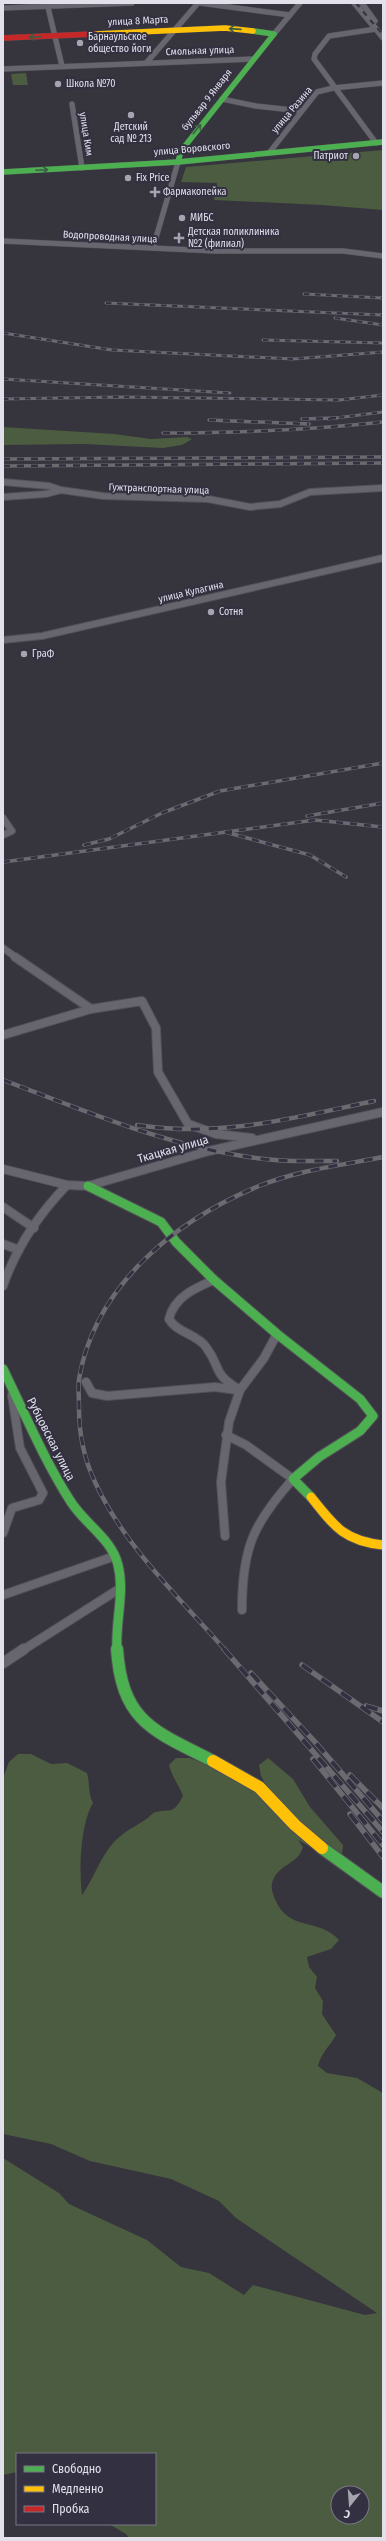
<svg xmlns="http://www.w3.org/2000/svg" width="386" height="2541" viewBox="0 0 386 2541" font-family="'Fira Sans Condensed',sans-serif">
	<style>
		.green { fill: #4c5c40; fill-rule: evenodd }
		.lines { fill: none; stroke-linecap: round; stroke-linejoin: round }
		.street-far3-casing { stroke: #525058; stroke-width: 6 }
		.street-far2-casing { stroke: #525058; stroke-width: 8 }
		.street-far1-casing { stroke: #525058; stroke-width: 10 }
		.street-casing { stroke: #525058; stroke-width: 12 }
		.fast-far2-casing { stroke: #525058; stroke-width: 6 }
		.fast-far1-casing { stroke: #525058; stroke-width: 11 }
		.fast-casing { stroke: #525058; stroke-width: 14 }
		.slow-far2-casing { stroke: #525058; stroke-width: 6 }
		.slow-far1-casing { stroke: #525058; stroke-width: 11 }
		.slow-casing { stroke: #525058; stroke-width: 14 }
		.jam-casing { stroke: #525058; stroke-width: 6 }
		.street-far3 { stroke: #67666f; stroke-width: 5 }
		.street-far2 { stroke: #67666f; stroke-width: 6 }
		.street-far1 { stroke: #67666f; stroke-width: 8 }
		.street { stroke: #67666f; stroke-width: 10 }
		.fast-far2 { stroke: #4caf50; stroke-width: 5.5 }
		.fast-far1 { stroke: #4caf50; stroke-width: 9 }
		.fast { stroke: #4caf50; stroke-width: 12 }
		.slow-far2 { stroke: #ffc107; stroke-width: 5.5 }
		.slow-far1 { stroke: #ffc107; stroke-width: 9 }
		.slow { stroke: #ffc107; stroke-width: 12 }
		.jam { stroke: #c62828; stroke-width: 5.5 }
		.rail-far3-casing { stroke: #6b6a70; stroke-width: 3 }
		.rail-far2-casing { stroke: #6b6a70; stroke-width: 3.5 }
		.rail-far1-casing { stroke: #6b6a70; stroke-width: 4.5 }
		.rail-casing { stroke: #6b6a70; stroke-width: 5.5 }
		.rail-far3 { stroke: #333041; stroke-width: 2; stroke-dasharray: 5.5; stroke-linecap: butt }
		.rail-far2 { stroke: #333041; stroke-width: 2.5; stroke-dasharray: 7; stroke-linecap: butt }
		.rail-far1 { stroke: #333041; stroke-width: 3; stroke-dasharray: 9; stroke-linecap: butt }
		.rail { stroke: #333041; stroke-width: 4; stroke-dasharray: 12; stroke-linecap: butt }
		.oneway { stroke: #3c5c46 }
		.poi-dot { fill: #a6a4ae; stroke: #333041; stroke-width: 1.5 }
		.labels { text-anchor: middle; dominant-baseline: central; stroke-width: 4; stroke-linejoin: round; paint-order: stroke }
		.far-street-label { font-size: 10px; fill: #e2e0eb; stroke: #333041 }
		.far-poi-label { font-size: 10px; fill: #e2e0eb; stroke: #333041; text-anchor: start }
		.street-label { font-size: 12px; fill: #e2e0eb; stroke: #333041 }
	</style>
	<rect width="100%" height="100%" fill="#36343d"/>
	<g class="green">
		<polygon points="26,73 28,85 13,85 11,74"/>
		<polygon points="383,150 383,210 322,205 214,200 217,183 181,182 186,167"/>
		<polygon points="3,427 114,434 151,439 187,437 192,439 182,445 163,448 84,444 3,445"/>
		<path d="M 18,1754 L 31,1754 L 51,1764 L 67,1763 L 87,1773 C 90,1783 88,1793 93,1803 C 80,1825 79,1870 82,1895 C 96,1876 102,1849 123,1834 C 131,1828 140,1824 149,1817 C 149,1816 153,1814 153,1813 C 170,1807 172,1817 183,1796 C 179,1785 172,1777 169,1765 L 176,1758 L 189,1758 L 266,1785 L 261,1776 L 259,1765 L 268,1758 L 293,1779 L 310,1807 L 343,1845 L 342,1854 L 330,1858 L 298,1840 L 303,1847 C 298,1864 282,1863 274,1878 C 270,1885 272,1892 275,1899 C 288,1932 318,1917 339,1940 L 331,1949 L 307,1957 L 309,1967 L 317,1977 L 315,1988 L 323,2001 L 322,2014 L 336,2035 C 330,2046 321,2053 318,2066 L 327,2073 L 357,2078 L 383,2093 L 383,2538 L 129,2538 L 126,2534 L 109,2524 L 155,2524 L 155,2454 L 17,2454 L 17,2472 L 3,2475 L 3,2158 L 59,2193 L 69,2204 L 147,2240 L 181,2267 L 209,2273 L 244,2295 L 253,2285 L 365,2315 L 377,2313 L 236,2218 L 219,2201 L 171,2179 L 90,2161 L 51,2144 L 3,2134 L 3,1778 L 9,1762 ZM 338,2493 L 362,2493 L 362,2517 L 338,2517 Z"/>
	</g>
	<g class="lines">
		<g class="street-far3-casing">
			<g id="street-far3">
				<polyline points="47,3 62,66"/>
				<polyline points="200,3 290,15"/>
				<polyline points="354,3 383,38"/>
				<polyline points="362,3 375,21"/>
				<polyline points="3,8 132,3"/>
				<polyline points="376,29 329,36 315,54 314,59 376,143"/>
				<polyline points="274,34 300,3"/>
				<polyline points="147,62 198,3"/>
				<polyline points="3,69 254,59"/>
				<polyline points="222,99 256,106 301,111"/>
				<polyline points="72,104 82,168"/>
				<polyline points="269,153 317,92 333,88 383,83"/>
				<polyline points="3,241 215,251 343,251 383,256"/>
				<polyline points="153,248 178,162"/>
			</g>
		</g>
		<g class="street-far2-casing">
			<g id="street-far2">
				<polyline points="3,482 49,486 61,490"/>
				<polyline points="3,497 46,494 61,490 103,496 208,499 250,507 280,504 310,492 383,488"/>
				<polyline points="3,640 42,636 383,558"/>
				<polyline points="3,818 12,831 3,835"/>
				<polyline points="3,948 17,958"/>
			</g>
		</g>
		<g class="street-far1-casing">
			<g id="street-far1">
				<polyline points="15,957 91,1009"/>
				<polyline points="3,1035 91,1009 142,1001 156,1028 158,1072 188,1124 216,1134 252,1138"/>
				<polyline points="3,1169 67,1185 88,1186 209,1151 383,1112"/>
				<polyline points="3,1207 34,1228"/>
				<polyline points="3,1244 19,1250"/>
				<path d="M 214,1280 C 195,1288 174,1297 169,1319 C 177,1333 197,1334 206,1347 C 222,1368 211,1373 240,1390"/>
				<path d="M 3,1286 C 16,1248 39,1214 67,1185"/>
				<polyline points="86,1382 92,1393 107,1396 215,1387 237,1390"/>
				<path d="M 226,1435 L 246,1445 L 293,1479 C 253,1524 242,1548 242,1610"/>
				<polyline points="3,1533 12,1508 39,1500 43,1493 20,1448 12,1395"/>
				<polyline points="225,1536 221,1482 229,1422 240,1390 264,1358 277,1334"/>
				<polyline points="3,1595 115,1556"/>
				<polyline points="23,1650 119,1589"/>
			</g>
		</g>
		<g class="street-casing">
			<polyline id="street" points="3,1663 24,1649"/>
		</g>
		<g class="fast-far2-casing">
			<g id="fast-far2">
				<polyline points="178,162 181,151 274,34 253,31"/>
				<polyline points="3,172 178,162 383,142"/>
			</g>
		</g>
		<g class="fast-far1-casing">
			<g id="fast-far1">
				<polyline points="88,1186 161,1222 176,1242 214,1280 277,1334 360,1399 373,1416 360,1431 319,1457 293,1479 311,1497"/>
				<path d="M 3,1369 C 25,1414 44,1460 71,1502 C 85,1524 112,1539 118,1565 C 125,1593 115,1622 117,1650"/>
			</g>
		</g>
		<g class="fast-casing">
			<g id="fast">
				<path d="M 117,1649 C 122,1722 154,1731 213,1761"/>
				<polyline points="322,1848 383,1892"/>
			</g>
		</g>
		<g class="slow-far2-casing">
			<polyline id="slow-far2" points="95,34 225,28 253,31"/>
		</g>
		<g class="slow-far1-casing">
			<path id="slow-far1" d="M 311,1497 C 334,1526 344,1541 383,1545"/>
		</g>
		<g class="slow-casing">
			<polyline id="slow" points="213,1761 259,1787 295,1825 322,1848"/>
		</g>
		<g class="jam-casing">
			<polyline id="jam" points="3,38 95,34"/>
		</g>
		<use href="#street-far3" class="street-far3"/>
		<use href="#street-far2" class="street-far2"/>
		<use href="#street-far1" class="street-far1"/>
		<use href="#street" class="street"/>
		<use href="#fast-far2" class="fast-far2"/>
		<use href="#fast-far1" class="fast-far1"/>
		<use href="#fast" class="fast"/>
		<use href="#slow-far2" class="slow-far2"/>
		<use href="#slow-far1" class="slow-far1"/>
		<use href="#slow" class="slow"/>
		<use href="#jam" class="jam"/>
		<g class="rail-far3-casing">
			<g id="rail-far3">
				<polyline points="356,3 383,35"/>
				<polyline points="304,294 383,298"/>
				<polyline points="106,303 383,315"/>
				<polyline points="335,318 383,325"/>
				<polyline points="3,333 112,350 293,359 383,352"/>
				<polyline points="263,340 383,343"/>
				<polyline points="3,379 230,393"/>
				<polyline points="3,399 120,397 339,400 383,395"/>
				<polyline points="328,419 383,412"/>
			</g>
		</g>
		<g class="rail-far2-casing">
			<g id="rail-far2">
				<polyline points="302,419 336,418"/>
				<polyline points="209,420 309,424"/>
				<path d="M 163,433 C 237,433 310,430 383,422"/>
				<polyline points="3,459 383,457"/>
				<polyline points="3,466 383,463"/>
				<polyline points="307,816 383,803"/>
				<polyline points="225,832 310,855 346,877"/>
				<polyline points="84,845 109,839 162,813 220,791 383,763"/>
				<polyline points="3,862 315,820 383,827"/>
			</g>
		</g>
		<g class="rail-far1-casing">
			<g id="rail-far1">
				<path d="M 3,1080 C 83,1110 164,1145 249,1157 C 278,1162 308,1161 337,1161"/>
				<path d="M 137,1125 C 220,1138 293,1118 374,1101"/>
				<path d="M 225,1650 C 179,1597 124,1546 95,1482 C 84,1459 79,1432 79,1408 C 79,1398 78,1388 79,1379 C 95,1285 176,1220 259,1186 C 299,1170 342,1165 383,1157"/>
			</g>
		</g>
		<g class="rail-casing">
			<g id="rail">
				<polyline points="224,1649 383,1832"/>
				<polyline points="302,1665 383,1722"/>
				<polyline points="251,1673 315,1742 383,1821"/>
				<polyline points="366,1706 383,1711"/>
				<polyline points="313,1759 383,1845"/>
				<polyline points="350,1775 383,1808"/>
				<polyline points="350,1814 383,1857"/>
			</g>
		</g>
		<use href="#rail-far3" class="rail-far3"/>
		<use href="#rail-far2" class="rail-far2"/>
		<use href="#rail-far1" class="rail-far1"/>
		<use href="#rail" class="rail"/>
	</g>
	<defs><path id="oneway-shaft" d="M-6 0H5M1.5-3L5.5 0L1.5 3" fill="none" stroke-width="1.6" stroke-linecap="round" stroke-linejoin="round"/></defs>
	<g class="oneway">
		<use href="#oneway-shaft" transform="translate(235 29) rotate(-176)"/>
		<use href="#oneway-shaft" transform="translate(35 37) rotate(178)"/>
		<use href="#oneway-shaft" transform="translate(197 129) rotate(-51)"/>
		<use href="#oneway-shaft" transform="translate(42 170) rotate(-3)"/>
	</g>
	<g class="poi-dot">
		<circle cx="80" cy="43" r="4"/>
		<circle cx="58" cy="84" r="4"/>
		<circle cx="131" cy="115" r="4"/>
		<circle cx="356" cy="156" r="4"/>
		<circle cx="128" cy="178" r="4"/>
		<path d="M153 186h4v4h4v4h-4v4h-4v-4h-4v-4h4z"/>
		<circle cx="182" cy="218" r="4"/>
		<path d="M177 232h4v4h4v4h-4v4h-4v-4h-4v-4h4z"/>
		<circle cx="211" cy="612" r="4"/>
		<circle cx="24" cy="654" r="4"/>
	</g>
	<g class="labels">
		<g class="far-street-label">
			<text transform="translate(138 21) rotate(-3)">улица 8 Марта</text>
			<text transform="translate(200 51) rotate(-2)">Смольная улица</text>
			<text transform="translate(207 100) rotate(-52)">бульвар 9 Января</text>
			<text transform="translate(292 110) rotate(-50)">улица Разина</text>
			<text transform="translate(86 134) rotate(81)">улица Ким</text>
			<text transform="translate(192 149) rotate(-5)">улица Воровского</text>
			<text transform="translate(110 237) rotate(3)">Водопроводная улица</text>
			<text transform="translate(159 489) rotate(2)">Гужтранспортная улица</text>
			<text transform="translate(191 592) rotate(-13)">улица Кулагина</text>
		</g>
		<g class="far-poi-label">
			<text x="88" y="37">Барнаульское<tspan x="88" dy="12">общество йоги</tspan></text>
			<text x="66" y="84">Школа №70</text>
			<text x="131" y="127" text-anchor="middle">Детский<tspan x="131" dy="12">сад № 213</tspan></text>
			<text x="348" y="156" text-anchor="end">Патриот</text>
			<text x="136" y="178">Fix Price</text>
			<text x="163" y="192">Фармакопейка</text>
			<text x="190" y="218">МИБС</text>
			<text x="188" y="232">Детская поликлиника<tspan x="188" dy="12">№2 (филиал)</tspan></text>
			<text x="219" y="612">Сотня</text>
			<text x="32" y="654">ГраФ</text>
		</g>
		<g class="street-label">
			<text transform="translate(173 1149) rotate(-16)">Ткацкая улица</text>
			<text transform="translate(51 1439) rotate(63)">Рубцовская улица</text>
		</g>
	</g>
	<rect width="386" height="2541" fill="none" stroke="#e2e0eb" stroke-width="8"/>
	<rect x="16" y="2453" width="140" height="72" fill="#333041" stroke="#797685"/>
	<rect x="24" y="2466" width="20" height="6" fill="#4caf50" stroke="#797685"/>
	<text x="52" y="2473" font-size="12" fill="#e2e0eb">Свободно</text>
	<rect x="24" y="2486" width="20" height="6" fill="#ffc107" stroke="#797685"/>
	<text x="52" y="2493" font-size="12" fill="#e2e0eb">Медленно</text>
	<rect x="24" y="2506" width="20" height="6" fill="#c62828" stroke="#797685"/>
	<text x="52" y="2513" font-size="12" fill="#e2e0eb">Пробка</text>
	<g transform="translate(350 2505) rotate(197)"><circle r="19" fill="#333041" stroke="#797685"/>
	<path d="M0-3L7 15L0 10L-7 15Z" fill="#a6a4ae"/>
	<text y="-6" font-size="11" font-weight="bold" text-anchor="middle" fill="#e2e0eb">С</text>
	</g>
</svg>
